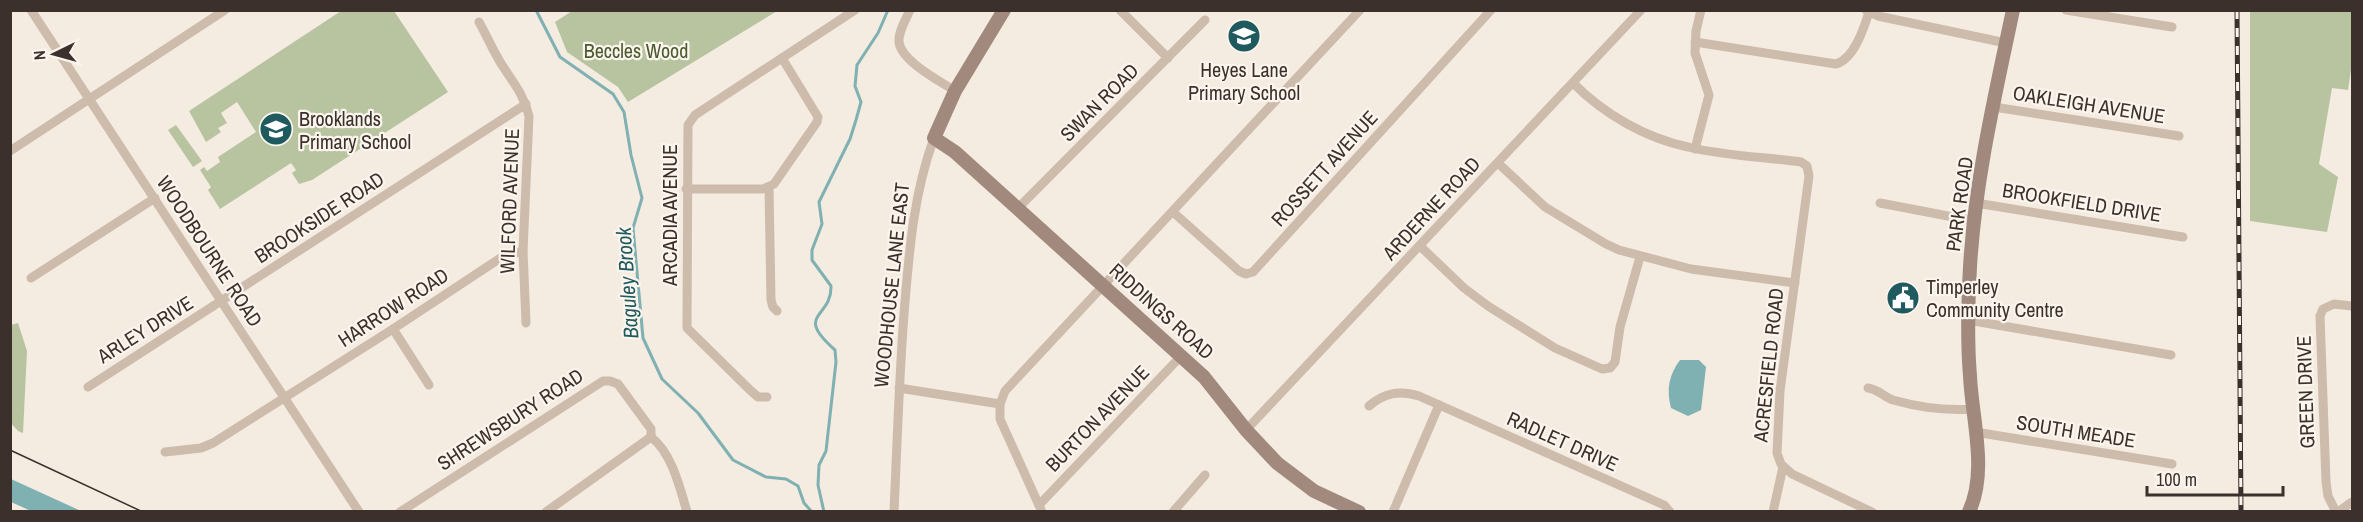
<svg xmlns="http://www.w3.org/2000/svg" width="2363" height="522" viewBox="0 0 2363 522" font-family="'Archivo Narrow',sans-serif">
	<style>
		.green { fill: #b8c4a0 }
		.water { fill: #7fb0b2 }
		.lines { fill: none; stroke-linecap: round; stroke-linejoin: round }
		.stream { stroke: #7fb0b2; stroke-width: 3 }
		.street { stroke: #cdbbac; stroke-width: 9 }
		.secondary { stroke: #a18a7d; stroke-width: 14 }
		.tram { stroke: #3b302b; stroke-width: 1.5 }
		.rail-casing { stroke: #3b302b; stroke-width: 5 }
		.rail { stroke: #fbf5ee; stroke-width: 3; stroke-dasharray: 9; stroke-linecap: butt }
		.labels { text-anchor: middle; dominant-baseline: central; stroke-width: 4.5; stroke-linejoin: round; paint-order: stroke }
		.park-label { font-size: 20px; fill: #4a5a2e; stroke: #fbf5ee }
		.poi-label { font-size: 20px; fill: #3b302b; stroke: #fbf5ee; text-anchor: start }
		.street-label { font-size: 20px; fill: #3b302b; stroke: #fbf5ee }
		.water-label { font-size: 21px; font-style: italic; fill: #1f5a5e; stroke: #fbf5ee }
	</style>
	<rect width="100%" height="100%" fill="#f4ebe1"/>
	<g class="green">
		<polygon points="341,11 394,11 448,92 312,180 299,184 292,173 296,170 291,163 220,209 208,190 211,187 200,170 204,167 207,171 220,162 218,157 256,132 237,102 221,113 227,123 218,128 221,132 206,142 189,111"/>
		<polygon points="572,11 572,10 777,11 628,102 618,87 567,52 555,22"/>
		<polygon points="2250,11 2352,11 2352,63 2348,90 2332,88 2319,164 2338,177 2327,232 2250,221"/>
		<polygon points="176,125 202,161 193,167 168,130"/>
		<polygon points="18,323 27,351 23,433 18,431 10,422 11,325"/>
	</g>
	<g class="water">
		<path d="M 1680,360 L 1699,360 L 1706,367 L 1701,410 L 1688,416 L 1671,408 C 1666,389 1669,375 1680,360 Z"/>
		<polygon points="11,479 81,511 31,511 11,502"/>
	</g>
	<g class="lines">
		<g class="stream">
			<polyline points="536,10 560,57 613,94 624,112 631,155 642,198 633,228 643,338 662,379 698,413 733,460 766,477 786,479 798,486 804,503 812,512"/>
			<path d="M 824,512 L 818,485 L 819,465 L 826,451 L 836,362 L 835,350 C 793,313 832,319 831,286 L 812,260 L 812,250 L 822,224 L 819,202 L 850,139 L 856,120 L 861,102 L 855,86 L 857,65 L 878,33 L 888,10"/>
		</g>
		<g class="street">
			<polyline points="31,10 359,512"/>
			<path d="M 910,10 C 906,19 898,32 899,42 C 901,61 940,81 955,91"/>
			<polyline points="1120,10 1168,58"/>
			<polyline points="1866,10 1878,16 2006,43"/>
			<polyline points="2066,10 2172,27"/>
			<path d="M 479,22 C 487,36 493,51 502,65 C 513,82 524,95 529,116 L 523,251 L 526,323"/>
			<path d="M 1695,42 L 1836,64 C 1854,59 1864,28 1869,12"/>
			<path d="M 1573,83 C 1604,114 1645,138 1688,147 C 1725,156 1764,157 1801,162 L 1807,166 L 1809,176 L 1780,391 L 1777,453 L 1781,464 L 1792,474 L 1872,512"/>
			<polyline points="1994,107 2179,136"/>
			<polyline points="1695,149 1709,95 1695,53 1696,31 1701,10"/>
			<polyline points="10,151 225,10"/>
			<polyline points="1498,163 1545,207 1606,244 1619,250 1691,269 1795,283"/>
			<polyline points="769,188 771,300 773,307 777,311"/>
			<polyline points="686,189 763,189 774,184 817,122 818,117 782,58"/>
			<polyline points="1880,203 1974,221"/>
			<polyline points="1976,203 2183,237"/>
			<polyline points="1018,208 1205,20"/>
			<polyline points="1173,212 1239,271 1246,274 1253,272 1491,10"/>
			<polyline points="1420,246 1464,288 1488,306 1555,348 1602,369 1610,368 1615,362 1620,327 1640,257"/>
			<polyline points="31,278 155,198"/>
			<polyline points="1968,320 2171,355"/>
			<polyline points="393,329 429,385"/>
			<polyline points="88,387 526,104"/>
			<polyline points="899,388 1000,404"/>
			<path d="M 1868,388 C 1878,389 1884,397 1893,400 C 1918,407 1947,411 1973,409"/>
			<polyline points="767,397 758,397 750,390 687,328 688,125 695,115 855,10"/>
			<path d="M 1369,406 C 1384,393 1399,390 1419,396 L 1664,505 L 1670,512"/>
			<polyline points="1246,430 1641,10"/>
			<polyline points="1975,432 2172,464"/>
			<path d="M 651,437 C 672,453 680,488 687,512"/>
			<polyline points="165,452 201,448 213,443 393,329 502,257 523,251"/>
			<polyline points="1039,505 1182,355"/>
			<polyline points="400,512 603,381 610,381 618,384 651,429 651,437"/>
			<polyline points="546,512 651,437"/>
			<path d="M 894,512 C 897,446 899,380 904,314 C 909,254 913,195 934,138"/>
			<polyline points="1042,512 1000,419 1000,404 1005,391 1360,10"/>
			<polyline points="1173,512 1205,475"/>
			<polyline points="1393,512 1439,405"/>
			<polyline points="1773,512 1783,467"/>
			<polyline points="2336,512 2328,496 2326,482 2320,316 2323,309 2334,304 2352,306"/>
			<polyline points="2338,512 2352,502"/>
		</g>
		<g class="secondary">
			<polyline points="1004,10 955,91 934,138 955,152 1204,377 1246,430 1277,463 1314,491 1359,512"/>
			<path d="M 1969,512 C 1988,470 1972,420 1970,376 C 1967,340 1968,303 1970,267 C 1975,181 1995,95 2013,10"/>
		</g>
		<polyline class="tram" points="10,450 143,512"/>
		<g class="rail-casing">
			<polyline id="rail" points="2237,10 2241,512"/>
		</g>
		<use href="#rail" class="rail"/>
	</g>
	<defs>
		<g id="school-disc" transform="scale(1.725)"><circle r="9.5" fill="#1f5a5e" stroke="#fbf5ee"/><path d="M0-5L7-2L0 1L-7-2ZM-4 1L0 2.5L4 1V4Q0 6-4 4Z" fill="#fff"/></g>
		<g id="civic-disc" transform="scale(1.725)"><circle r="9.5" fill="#1f5a5e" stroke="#fbf5ee"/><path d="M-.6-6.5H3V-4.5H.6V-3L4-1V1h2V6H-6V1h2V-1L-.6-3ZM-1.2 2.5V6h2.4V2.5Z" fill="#fff"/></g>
	</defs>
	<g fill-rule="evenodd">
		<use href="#school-disc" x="1244" y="36"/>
		<use href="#school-disc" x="276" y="129"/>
		<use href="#civic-disc" x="1903" y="298"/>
	</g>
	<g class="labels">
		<g class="park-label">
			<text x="636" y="50">Beccles Wood</text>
		</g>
		<g class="poi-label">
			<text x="1244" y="69" text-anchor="middle">Heyes Lane<tspan x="1244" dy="23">Primary School</tspan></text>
			<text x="299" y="118">Brooklands<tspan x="299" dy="23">Primary School</tspan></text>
			<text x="1926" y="286">Timperley<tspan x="1926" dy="23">Community Centre</tspan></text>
		</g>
		<g class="street-label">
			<text transform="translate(1099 102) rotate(-45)">SWAN ROAD</text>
			<text transform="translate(2089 104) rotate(9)">OAKLEIGH AVENUE</text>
			<text transform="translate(1324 168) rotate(-48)">ROSSETT AVENUE</text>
			<text transform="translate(509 201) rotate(-88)">WILFORD AVENUE</text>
			<text transform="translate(2082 202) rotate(9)">BROOKFIELD DRIVE</text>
			<text transform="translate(1959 204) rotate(-82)">PARK ROAD</text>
			<text transform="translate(1431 208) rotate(-47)">ARDERNE ROAD</text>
			<text transform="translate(669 215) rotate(-90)">ARCADIA AVENUE</text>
			<text transform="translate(319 217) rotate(-33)">BROOKSIDE ROAD</text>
			<text transform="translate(210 251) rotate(57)">WOODBOURNE ROAD</text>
			<text transform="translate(891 285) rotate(-84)">WOODHOUSE LANE EAST</text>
			<text transform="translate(393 307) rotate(-33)">HARROW ROAD</text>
			<text transform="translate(1162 311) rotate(42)">RIDDINGS ROAD</text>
			<text transform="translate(145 329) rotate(-32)">ARLEY DRIVE</text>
			<text transform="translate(1768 365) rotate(-84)">ACRESFIELD ROAD</text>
			<text transform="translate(2305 392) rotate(-92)">GREEN DRIVE</text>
			<text transform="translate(1097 418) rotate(-46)">BURTON AVENUE</text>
			<text transform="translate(510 419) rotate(-33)">SHREWSBURY ROAD</text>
			<text transform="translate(2076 431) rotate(9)">SOUTH MEADE</text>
			<text transform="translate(1563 441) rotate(24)">RADLET DRIVE</text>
		</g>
		<g class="water-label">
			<text transform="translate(627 283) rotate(-94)">Baguley Brook</text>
		</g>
	</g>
	<rect width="2363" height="522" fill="none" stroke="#3b302b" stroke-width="24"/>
	<g transform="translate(54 54) rotate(265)" stroke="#fbf5ee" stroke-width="4.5" paint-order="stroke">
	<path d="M0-4.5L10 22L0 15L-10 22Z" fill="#3b302b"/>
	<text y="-9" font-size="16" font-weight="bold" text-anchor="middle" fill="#3b302b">N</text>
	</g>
	<path d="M2147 486v9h136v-9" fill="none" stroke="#3b302b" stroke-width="3"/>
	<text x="2156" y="486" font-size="18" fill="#3b302b" stroke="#fbf5ee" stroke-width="4.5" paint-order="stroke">100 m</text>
</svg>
